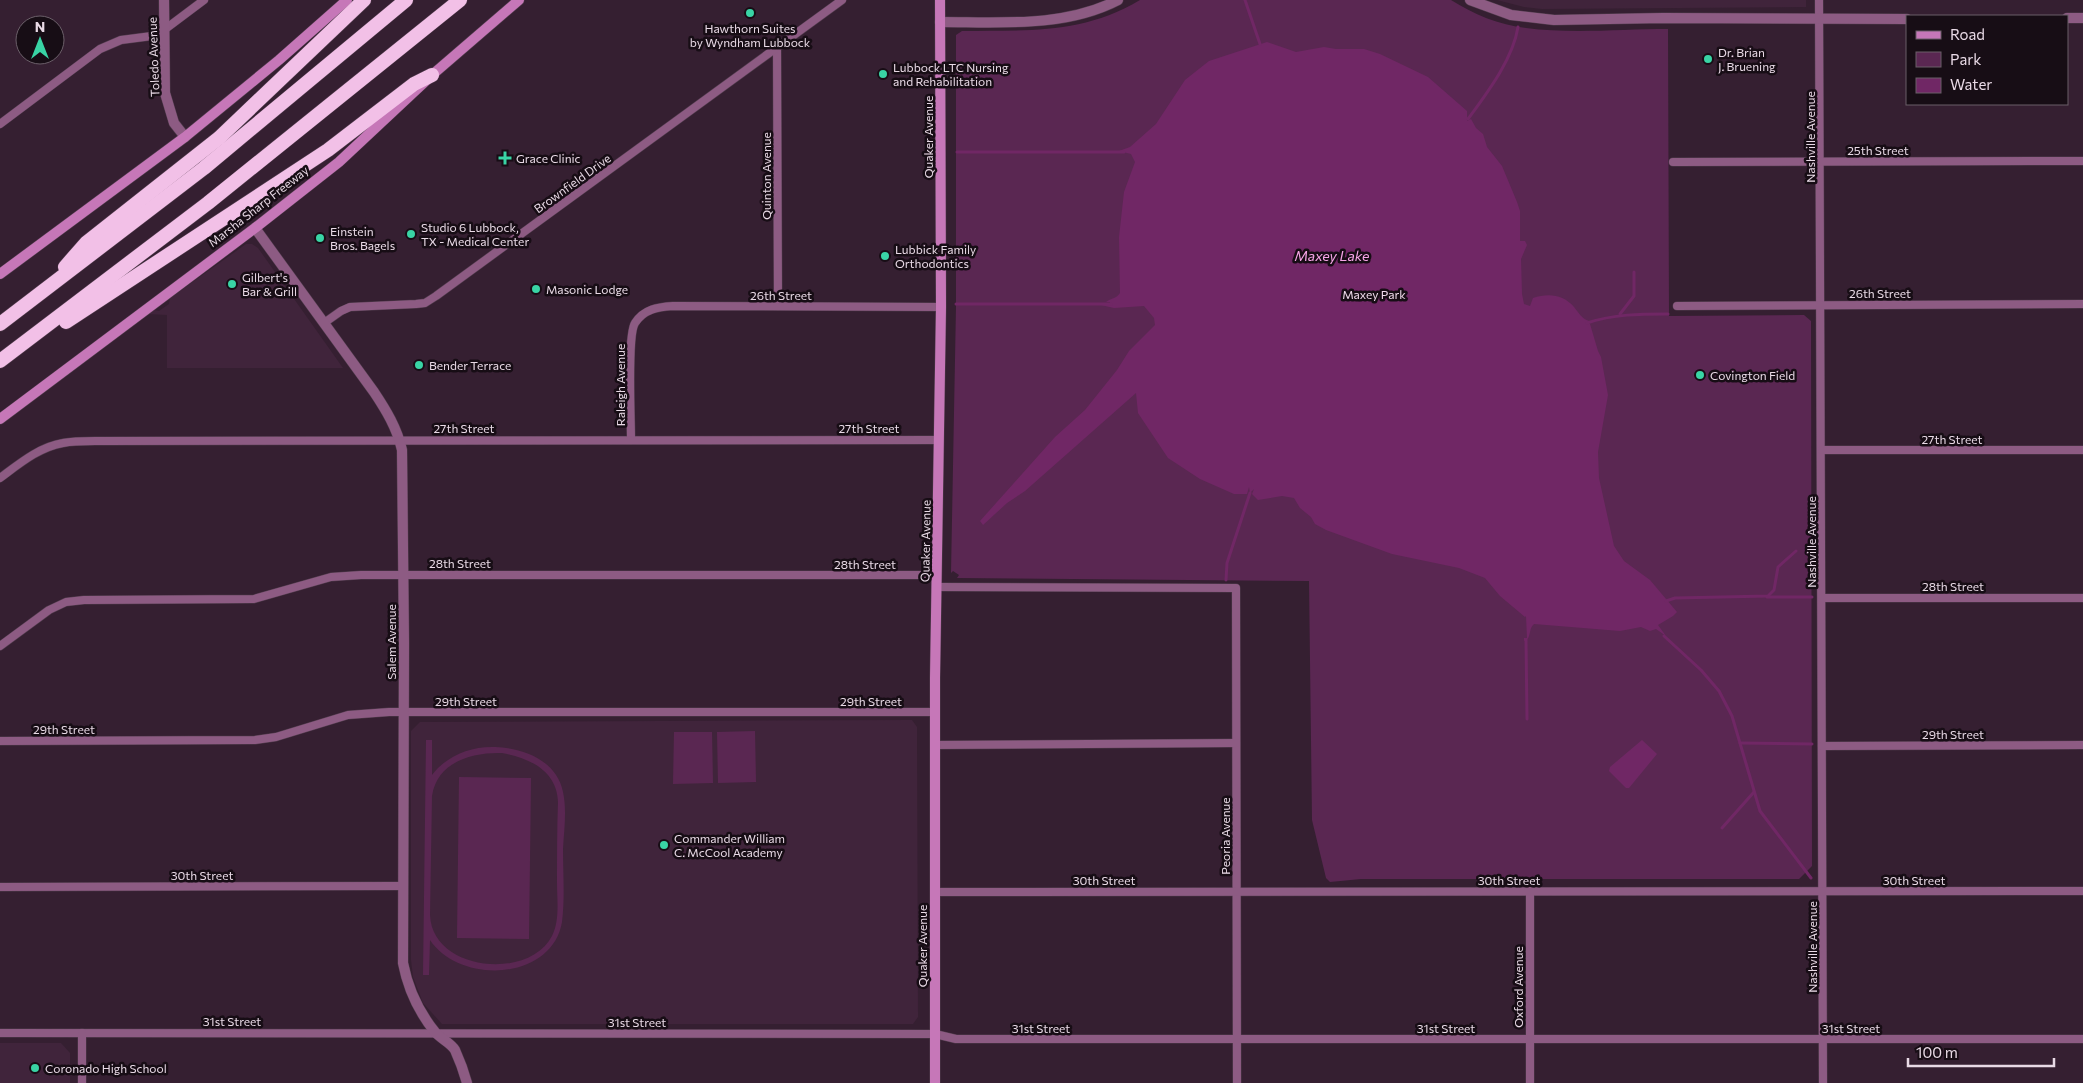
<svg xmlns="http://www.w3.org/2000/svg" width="2083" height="1083" viewBox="0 0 2083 1083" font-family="Commissioner,sans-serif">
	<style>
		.built { fill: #40243b }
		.green { fill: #5a2752; fill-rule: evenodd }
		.water { fill: #702765 }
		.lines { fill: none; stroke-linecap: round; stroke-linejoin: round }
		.stream { stroke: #702765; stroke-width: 3 }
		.minor-casing { stroke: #523d4e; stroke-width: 9 }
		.tertiary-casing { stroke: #523d4e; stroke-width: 11 }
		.secondary-casing { stroke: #523d4e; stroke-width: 11 }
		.motorway-casing { stroke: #523d4e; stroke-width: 15 }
		.minor { stroke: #8d5b83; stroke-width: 8 }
		.tertiary { stroke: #8d5b83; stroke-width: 10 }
		.secondary { stroke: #c677b8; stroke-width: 10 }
		.motorway { stroke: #f2c0e7; stroke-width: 14 }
		.poi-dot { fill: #39d4a5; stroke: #170d15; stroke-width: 2 }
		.labels { text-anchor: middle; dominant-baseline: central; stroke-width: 5; stroke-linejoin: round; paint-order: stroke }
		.poi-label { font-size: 12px; fill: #e9dae6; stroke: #170d15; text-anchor: start }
		.street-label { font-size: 12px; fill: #e9dae6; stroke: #170d15 }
		.park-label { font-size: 12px; fill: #f2dded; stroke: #170d15 }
		.water-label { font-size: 14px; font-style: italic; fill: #f7a5e7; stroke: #170d15 }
	</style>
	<rect width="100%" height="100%" fill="#351f31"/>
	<g class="built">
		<polygon points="1497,0 1806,0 1806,7 1542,9 1524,7"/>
		<polygon points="246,244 252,244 258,248 343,368 167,368 167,315 147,314 154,310 159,311 169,304 170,298"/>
		<polygon points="912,720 917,727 918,1017 913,1024 442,1024 423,1003 413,977 411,960 411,731 420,722"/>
		<polygon points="0,1043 61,1043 70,1053 70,1083 0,1083"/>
	</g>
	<g class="green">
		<path d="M 1140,0 L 1451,0 C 1473,14 1499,25 1526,28 C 1570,34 1623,29 1668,29 L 1669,316 L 1804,315 L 1811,321 L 1812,866 L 1799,879 L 1361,879 L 1330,882 L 1326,878 L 1312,820 L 1309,581 L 957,578 L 959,575 L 953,571 L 951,573 L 956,306 L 956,35 L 962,31 C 1027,30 1081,35 1140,0 Z"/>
		<polygon points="755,731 756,782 718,783 717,732"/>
		<polygon points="674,732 712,732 713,783 673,784"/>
		<path d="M 426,740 L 432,740 L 432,775 C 446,756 471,746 495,747 C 524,748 557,761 563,792 C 567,810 564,831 563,849 C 563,873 565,898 562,922 C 552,981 460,985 430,940 L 429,975 L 423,975 ZM 502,753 C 530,758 557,771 558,802 C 557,829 557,856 557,883 C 557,900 560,920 552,936 C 529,981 432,971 430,915 L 432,796 C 437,762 472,752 502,753 Z"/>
		<polygon points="459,777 531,778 529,939 457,938"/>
	</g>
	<g class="water">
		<path d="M 1267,42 L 1296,52 L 1324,47 L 1336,49 L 1364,49 L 1380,54 L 1428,77 L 1467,111 L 1467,121 L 1471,119 L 1476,128 L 1483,134 L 1487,147 L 1502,166 L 1517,202 L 1520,211 L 1520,241 L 1525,241 L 1527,245 L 1521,259 L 1522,294 L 1524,304 L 1530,306 L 1533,298 C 1548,293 1563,294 1574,307 C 1578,312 1582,319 1589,321 L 1587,324 L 1590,324 L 1598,351 L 1601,357 L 1608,395 L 1598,452 L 1599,478 L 1614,546 L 1624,561 L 1650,580 L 1677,612 L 1673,616 L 1658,625 L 1666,636 L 1656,629 L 1650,631 L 1641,627 L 1620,631 L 1534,624 C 1529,628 1531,635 1527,640 L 1524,641 L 1524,638 L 1527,638 L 1526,616 L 1525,617 L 1500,596 L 1485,578 L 1459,568 L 1392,554 L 1326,530 L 1315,524 L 1311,517 L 1300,508 L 1294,498 L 1282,496 L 1258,500 L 1252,494 L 1254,489 L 1250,493 L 1249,487 L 1247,494 L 1234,494 L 1200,479 L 1168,458 L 1138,413 L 1136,393 L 1025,491 L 1007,503 L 983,525 L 980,521 L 1055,437 L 1085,410 L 1117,370 L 1129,351 L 1155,325 L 1154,318 L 1144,306 L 1114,308 L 1101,305 L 1110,305 L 1110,302 L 1106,302 C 1111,298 1116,299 1120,293 L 1119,237 L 1124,192 L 1135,162 L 1131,154 L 1119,151 L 1130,147 L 1156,124 L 1185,80 L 1209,61 Z"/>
		<polygon points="1642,740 1657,754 1629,788 1626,788 1609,771 1610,767"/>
	</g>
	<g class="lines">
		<g class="stream">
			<polyline points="1245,0 1260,44"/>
			<path d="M 1468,119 C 1487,93 1513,59 1518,27"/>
			<polyline points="957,152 1124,152"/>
			<polyline points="956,304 1111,304"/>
			<polyline points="1620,314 1634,296 1634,272"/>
			<path d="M 1587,323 C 1614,314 1640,314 1668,314"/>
			<polyline points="1226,580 1227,563 1250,493"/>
			<polyline points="1767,597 1812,597"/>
			<polyline points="1666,601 1675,598 1768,596 1774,590 1778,567 1796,551"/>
			<polyline points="1664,636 1701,670 1719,691 1732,716 1760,811 1811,878"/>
			<polyline points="1526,640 1527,719"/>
			<polyline points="1740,743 1812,744"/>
			<polyline points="1722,828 1754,792"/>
		</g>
		<g class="minor-casing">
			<g id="minor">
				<polyline points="1819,0 1823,1083"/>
				<polyline points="777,46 778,306"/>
				<polyline points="0,124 100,49 121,40 152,36 164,30 204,0"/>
				<polyline points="1673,162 2083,161"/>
				<polyline points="1677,306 2083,304"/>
				<polyline points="324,323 341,311 350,307 416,304 425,303 436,296 842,0"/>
				<path d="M 631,439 C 631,419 627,335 635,323 C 644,309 658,307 673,306 L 941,307"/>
				<polyline points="1822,450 2083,450"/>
				<path d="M 0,478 C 19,464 39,447 63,443 C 73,441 84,441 95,441 L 939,440"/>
				<polyline points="937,587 1236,588 1237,1083"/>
				<polyline points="1822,598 2083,598"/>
				<polyline points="0,646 49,610 66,602 84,600 254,599 331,577 361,575 937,575"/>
				<polyline points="0,741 255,740 276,737 348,715 389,712 935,712"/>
				<polyline points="935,745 1236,743"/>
				<polyline points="1822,746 2083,745"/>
				<polyline points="0,887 403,886"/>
				<polyline points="1530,891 1530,1083"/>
				<polyline points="935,892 2083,891"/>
				<polyline points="0,1033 935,1034 956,1039 2083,1039"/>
				<polyline points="82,1083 82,1033"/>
			</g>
		</g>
		<g class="tertiary-casing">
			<g id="tertiary">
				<polyline points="164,0 165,93 174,123 185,137"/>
				<polyline points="1470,0 1511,15 1554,20 1663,18 1907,19"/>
				<polyline points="2067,18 2083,18"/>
				<path d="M 940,22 C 999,22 1064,28 1118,0"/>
				<path d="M 255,228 L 374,392 C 386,410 397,428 402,450 L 404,643 L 403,963 C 408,989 418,1011 435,1032 C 441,1039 451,1043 455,1050 C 460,1061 464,1072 467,1083"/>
			</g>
		</g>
		<g class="secondary-casing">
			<g id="secondary">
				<polyline points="0,274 185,137 279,60 347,0"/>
				<polyline points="0,419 255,228 339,162 432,75 519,0"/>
				<polyline points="935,1083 935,678 941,307 940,0"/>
			</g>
		</g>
		<g class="motorway-casing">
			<g id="motorway">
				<polyline points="65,267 86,243 219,138 364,0"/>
				<polyline points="66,322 328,150 414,84 432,75"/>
				<polyline points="0,324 204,168 406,0"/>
				<polyline points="0,361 208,203 460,0"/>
			</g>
		</g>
		<use href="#minor" class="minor"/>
		<use href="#tertiary" class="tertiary"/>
		<use href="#secondary" class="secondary"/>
		<use href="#motorway" class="motorway"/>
	</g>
	<g class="poi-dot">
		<circle cx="750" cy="13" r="5"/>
		<circle cx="1708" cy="59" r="5"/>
		<circle cx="883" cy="74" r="5"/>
		<path d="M502.5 150.5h5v5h5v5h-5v5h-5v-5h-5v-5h5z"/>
		<circle cx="411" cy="234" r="5"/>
		<circle cx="320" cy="238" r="5"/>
		<circle cx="885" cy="256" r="5"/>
		<circle cx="232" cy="284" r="5"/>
		<circle cx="536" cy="289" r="5"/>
		<circle cx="419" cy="365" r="5"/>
		<circle cx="1700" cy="375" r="5"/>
		<circle cx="664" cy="845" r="5"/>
		<circle cx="35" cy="1068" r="5"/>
	</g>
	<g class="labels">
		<g class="poi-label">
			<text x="750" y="28" text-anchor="middle">Hawthorn Suites<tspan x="750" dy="14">by Wyndham Lubbock</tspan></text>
			<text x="1718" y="52">Dr. Brian<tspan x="1718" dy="14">J. Bruening</tspan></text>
			<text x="893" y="67">Lubbock LTC Nursing<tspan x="893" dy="14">and Rehabilitation</tspan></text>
			<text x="516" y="158">Grace Clinic</text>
			<text x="421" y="227">Studio 6 Lubbock,<tspan x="421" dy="14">TX - Medical Center</tspan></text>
			<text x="330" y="231">Einstein<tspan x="330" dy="14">Bros. Bagels</tspan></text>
			<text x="895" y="249">Lubbick Family<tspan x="895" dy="14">Orthodontics</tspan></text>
			<text x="242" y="277">Gilbert's<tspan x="242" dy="14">Bar &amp; Grill</tspan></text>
			<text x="546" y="289">Masonic Lodge</text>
			<text x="429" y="365">Bender Terrace</text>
			<text x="1710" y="375">Covington Field</text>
			<text x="674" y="838">Commander William<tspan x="674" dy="14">C. McCool Academy</tspan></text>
			<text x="45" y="1068">Coronado High School</text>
		</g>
		<g class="street-label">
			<text transform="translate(153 57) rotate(-92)">Toledo Avenue</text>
			<text transform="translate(928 137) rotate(-90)">Quaker Avenue</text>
			<text transform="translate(1810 137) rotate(-90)">Nashville Avenue</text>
			<text x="1878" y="150">25th Street</text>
			<text transform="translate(766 176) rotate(-90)">Quinton Avenue</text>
			<text transform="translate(572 183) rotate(-36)">Brownfield Drive</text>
			<text transform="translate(258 206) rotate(-38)">Marsha Sharp Freeway</text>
			<text x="1880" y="293">26th Street</text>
			<text x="781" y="295">26th Street</text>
			<text transform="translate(620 385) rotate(-90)">Raleigh Avenue</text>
			<text x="464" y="428">27th Street</text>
			<text x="869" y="428">27th Street</text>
			<text x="1952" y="439">27th Street</text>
			<text transform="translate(925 541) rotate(-89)">Quaker Avenue</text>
			<text transform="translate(1811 542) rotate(-90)">Nashville Avenue</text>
			<text x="460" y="563">28th Street</text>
			<text x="865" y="564">28th Street</text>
			<text x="1953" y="586">28th Street</text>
			<text transform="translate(391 642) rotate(-90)">Salem Avenue</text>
			<text x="466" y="701">29th Street</text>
			<text x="871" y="701">29th Street</text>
			<text x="64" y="729">29th Street</text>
			<text x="1953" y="734">29th Street</text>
			<text transform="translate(1225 836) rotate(-90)">Peoria Avenue</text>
			<text x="202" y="875">30th Street</text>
			<text x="1104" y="880">30th Street</text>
			<text x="1509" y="880">30th Street</text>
			<text x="1914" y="880">30th Street</text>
			<text transform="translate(922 946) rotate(-90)">Quaker Avenue</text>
			<text transform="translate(1812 947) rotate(-90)">Nashville Avenue</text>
			<text transform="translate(1518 987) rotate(-90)">Oxford Avenue</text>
			<text x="232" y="1021">31st Street</text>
			<text x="637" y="1022">31st Street</text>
			<text x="1041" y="1028">31st Street</text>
			<text x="1446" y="1028">31st Street</text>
			<text x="1851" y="1028">31st Street</text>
		</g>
		<g class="park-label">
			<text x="1374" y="294">Maxey Park</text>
		</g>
		<g class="water-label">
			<text x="1332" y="255">Maxey Lake</text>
		</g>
	</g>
	<rect x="1906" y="15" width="162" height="90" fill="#170d15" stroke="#6b5f69"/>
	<rect x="1916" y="31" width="25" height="8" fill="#c677b8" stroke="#6b5f69"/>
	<text x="1950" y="40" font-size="15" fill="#e9dae6">Road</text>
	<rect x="1916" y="52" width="25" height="15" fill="#5a2752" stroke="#6b5f69"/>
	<text x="1950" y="65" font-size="15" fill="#e9dae6">Park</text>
	<rect x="1916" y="78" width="25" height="15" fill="#702765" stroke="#6b5f69"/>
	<text x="1950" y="90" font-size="15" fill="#e9dae6">Water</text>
	<g transform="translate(40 40)"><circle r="24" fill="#170d15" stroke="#6b5f69"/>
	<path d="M0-4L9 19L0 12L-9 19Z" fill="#39d4a5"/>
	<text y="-8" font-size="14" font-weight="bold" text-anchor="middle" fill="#e9dae6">N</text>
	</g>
	<path d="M1908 1058v8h146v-8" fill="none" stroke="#e9dae6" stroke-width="2.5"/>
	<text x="1916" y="1058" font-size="15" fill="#e9dae6" stroke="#170d15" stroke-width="4" paint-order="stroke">100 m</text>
</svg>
